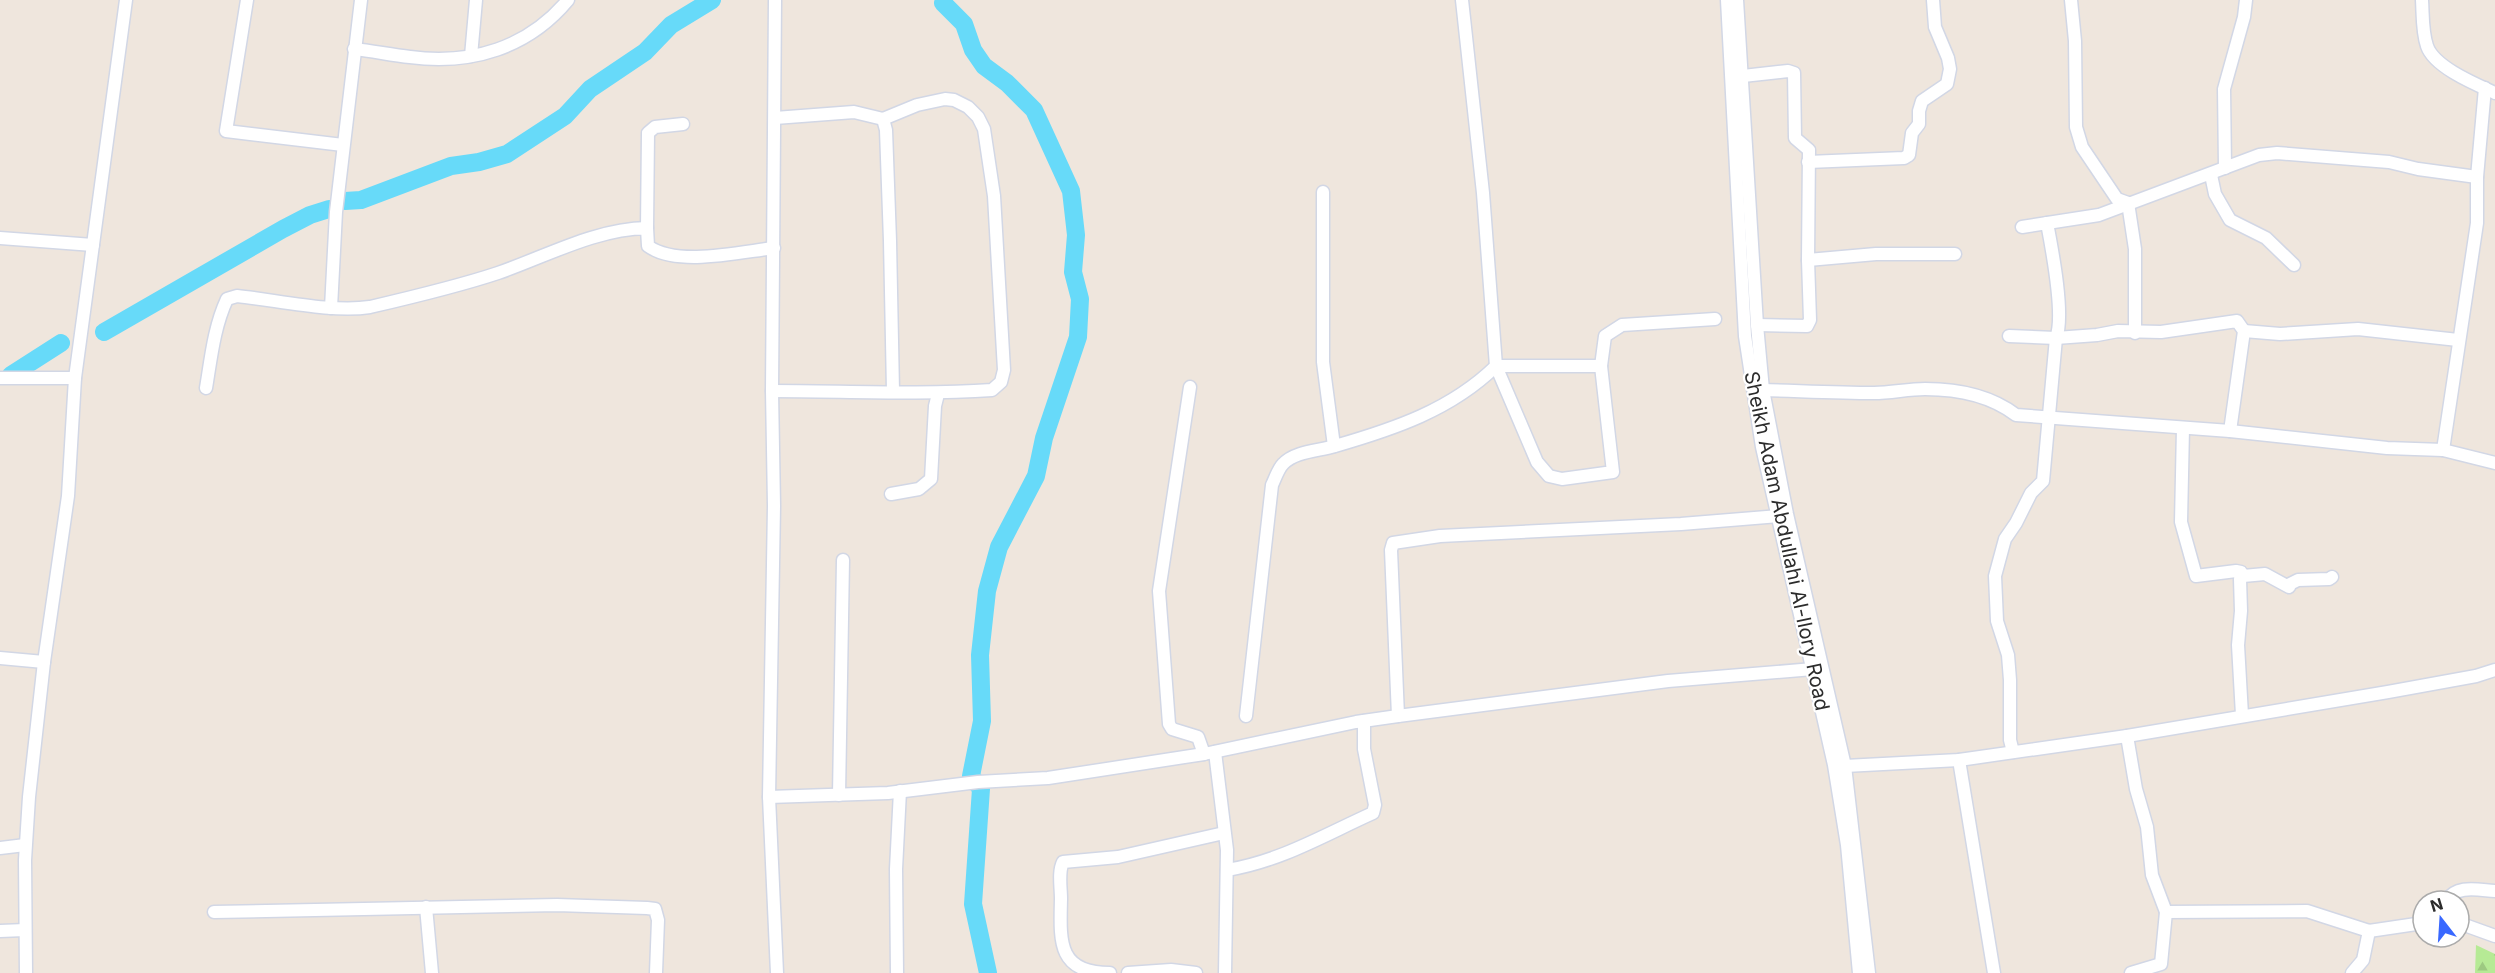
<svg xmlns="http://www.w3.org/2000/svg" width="2495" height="973" viewBox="0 0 2495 973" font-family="Inter,sans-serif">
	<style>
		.forest { fill: url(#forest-firs) }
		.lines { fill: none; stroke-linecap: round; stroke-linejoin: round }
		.river { stroke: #67daf9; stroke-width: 18 }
		.minor-casing { stroke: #d2d7e5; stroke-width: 15 }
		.minor { stroke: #fff; stroke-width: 12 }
		.labels { text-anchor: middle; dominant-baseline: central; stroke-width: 4.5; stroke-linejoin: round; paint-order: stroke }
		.street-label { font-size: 20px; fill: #2c2c2c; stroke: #fff }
	</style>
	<defs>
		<pattern id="forest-firs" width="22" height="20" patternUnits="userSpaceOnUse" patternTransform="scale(1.5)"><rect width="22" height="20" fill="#b6ea95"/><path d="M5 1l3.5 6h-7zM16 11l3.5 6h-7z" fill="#9dc981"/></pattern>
	</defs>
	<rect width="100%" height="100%" fill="#efe6dd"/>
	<polygon class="forest" points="2476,945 2495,954 2495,973 2475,973"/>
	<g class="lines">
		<g class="river">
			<polyline points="944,0 943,3 964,24 973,50 984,66 1007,83 1034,110 1071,191 1076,235 1073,272 1080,299 1078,337 1044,438 1036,476 999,547 987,591 980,655 982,721 971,776 981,789 973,904 988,973"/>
			<polyline points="345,201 361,200 451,166 479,162 507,154 565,116 590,89 645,52 671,25 712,0"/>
			<polyline points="104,332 283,229 310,215 329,209"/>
			<polyline points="11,375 61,343"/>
		</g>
		<g class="minor-casing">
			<g id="minor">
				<polyline points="247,0 226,131 343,145"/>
				<polyline points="775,0 772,391 774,506 769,797 777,973"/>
				<polyline points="1462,0 1483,193 1496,366 1537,462 1549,476 1562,479 1613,472 1601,366"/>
				<polyline points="1727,0 1745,336 1762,447 1834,765 1847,845 1859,973"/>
				<polyline points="1737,0 1757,325 1763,390 1787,514 1845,766 1869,973"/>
				<polyline points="2071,0 2075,41 2076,127 2082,147 2117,199 2128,203 2135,249 2135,333"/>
				<path d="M 2422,0 C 2423,16 2422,31 2427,46 C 2434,67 2475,84 2495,93"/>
				<path d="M 354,49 C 373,51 391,55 410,57 C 472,65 528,48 568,0"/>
				<polyline points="471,56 476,0"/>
				<polyline points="1743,76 1788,71 1794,73 1795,138 1809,150 1808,260 1810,320 1807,326 1757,325"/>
				<polyline points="883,119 886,130 890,241 893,391"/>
				<polyline points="1808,162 1904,158 1909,155 1912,133 1919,124 1919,111 1922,101 1947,84 1950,69 1948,58 1935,27 1933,0"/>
				<polyline points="2225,168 2224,89 2244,17 2246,0"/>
				<polyline points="2211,175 2215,194 2230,220 2266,238 2294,265"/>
				<polyline points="1323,192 1323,362 1334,446"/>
				<polyline points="2022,227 2099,215 2259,155 2277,153 2389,162 2418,169 2477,177"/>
				<polyline points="647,228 648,133 655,127 683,124"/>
				<polyline points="0,238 93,245"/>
				<polyline points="1808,260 1876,254 1955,254"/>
				<polyline points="331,308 336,212 361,0"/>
				<polyline points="2244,331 2280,334 2358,329 2458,340"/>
				<polyline points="2009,336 2056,338 2097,335 2118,331 2161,332 2237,321 2244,331 2230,431"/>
				<polyline points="0,378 75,378"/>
				<polyline points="1190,387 1159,591 1169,724 1172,729 1198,737 1204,754"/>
				<path d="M 206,388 C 211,358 214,327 227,299 L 237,296 C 277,300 332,313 370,307 C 413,297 456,287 498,273 C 547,256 595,229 647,228 L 648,246 C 677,267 740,252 774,248"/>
				<path d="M 1763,390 C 1800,391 1837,393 1874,393 C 1891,393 1908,389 1925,389 C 1957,389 1991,396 2016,415 L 2230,431 L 2387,448 L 2443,450 L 2495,463"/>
				<path d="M 772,391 C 845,391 919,395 992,390 L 1001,382 L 1004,370 L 994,196 L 984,129 L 978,117 L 968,107 L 954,100 L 945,99 L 917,105 L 883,119 L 854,112 L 775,118"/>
				<polyline points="2183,428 2181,522 2196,576 2236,571 2241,572 2243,576 2265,574 2289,587 2290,584 2298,580 2329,579 2332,577"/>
				<polyline points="2443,450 2477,223 2477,177 2485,88"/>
				<polyline points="891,494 919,489 931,479 935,406 938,394"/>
				<polyline points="0,658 44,662"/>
				<polyline points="2242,715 2238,645 2241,611 2240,579 2243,576"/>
				<path d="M 1246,716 L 1272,485 C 1275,479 1278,469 1283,464 C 1295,451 1319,451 1335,446 C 1394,429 1451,410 1496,366 L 1601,366 L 1605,336 L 1622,325 L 1715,319"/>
				<polyline points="1398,716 1391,550 1393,543 1440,536 1681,524 1779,516"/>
				<polyline points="2127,736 2136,789 2147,827 2152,875 2166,912"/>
				<polyline points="1215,752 1227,850 1225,973"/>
				<path d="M 2013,752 L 2010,740 L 2010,680 L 2008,655 L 1997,621 L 1995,576 L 2005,539 L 2016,523 L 2031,493 L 2043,481 L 2056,338 C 2065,316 2052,249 2047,223"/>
				<polyline points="1959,760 1994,973"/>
				<polyline points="1845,766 1959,760 2127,736 2388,692 2476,676 2495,670"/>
				<polyline points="839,795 843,560"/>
				<polyline points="769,797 888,793 978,782 1048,778 1204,754 1356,722 1398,716 1668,681 1813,669"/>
				<polyline points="0,848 25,845"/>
				<path d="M 1227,870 C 1281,861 1324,835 1373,813 L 1375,805 L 1364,749 L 1364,721"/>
				<path d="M 2446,901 C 2457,884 2478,890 2495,891"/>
				<polyline points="426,907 432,973"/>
				<polyline points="214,912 557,905 647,908 655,909 658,920 656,973"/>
				<polyline points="2459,923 2495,936"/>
				<polyline points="0,931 25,930"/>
				<polyline points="26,973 25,860 29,797 44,662 68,496 75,378 126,0"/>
				<polyline points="897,973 896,869 900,791"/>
				<path d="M 1110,973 C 1057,973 1060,941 1061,899 C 1061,887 1058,872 1063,862 L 1118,857 L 1224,833"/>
				<polyline points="1128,973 1171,970 1196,973"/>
				<polyline points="2131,973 2161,964 2166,912 2307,911 2369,931 2423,923"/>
				<polyline points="2352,973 2363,960 2369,931"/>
			</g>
		</g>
		<use href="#minor" class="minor"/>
	</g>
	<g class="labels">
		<g class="street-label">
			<text transform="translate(1787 541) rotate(78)">Sheikh Adam Abdullahi Al-Ilory Road</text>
		</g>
	</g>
	<g transform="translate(2441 919) rotate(343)"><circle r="28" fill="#ffffff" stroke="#ababab" stroke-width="1.5"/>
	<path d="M0-4.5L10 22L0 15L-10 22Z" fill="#3968ff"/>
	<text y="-9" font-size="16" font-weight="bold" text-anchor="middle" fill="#2c2c2c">N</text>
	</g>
</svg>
